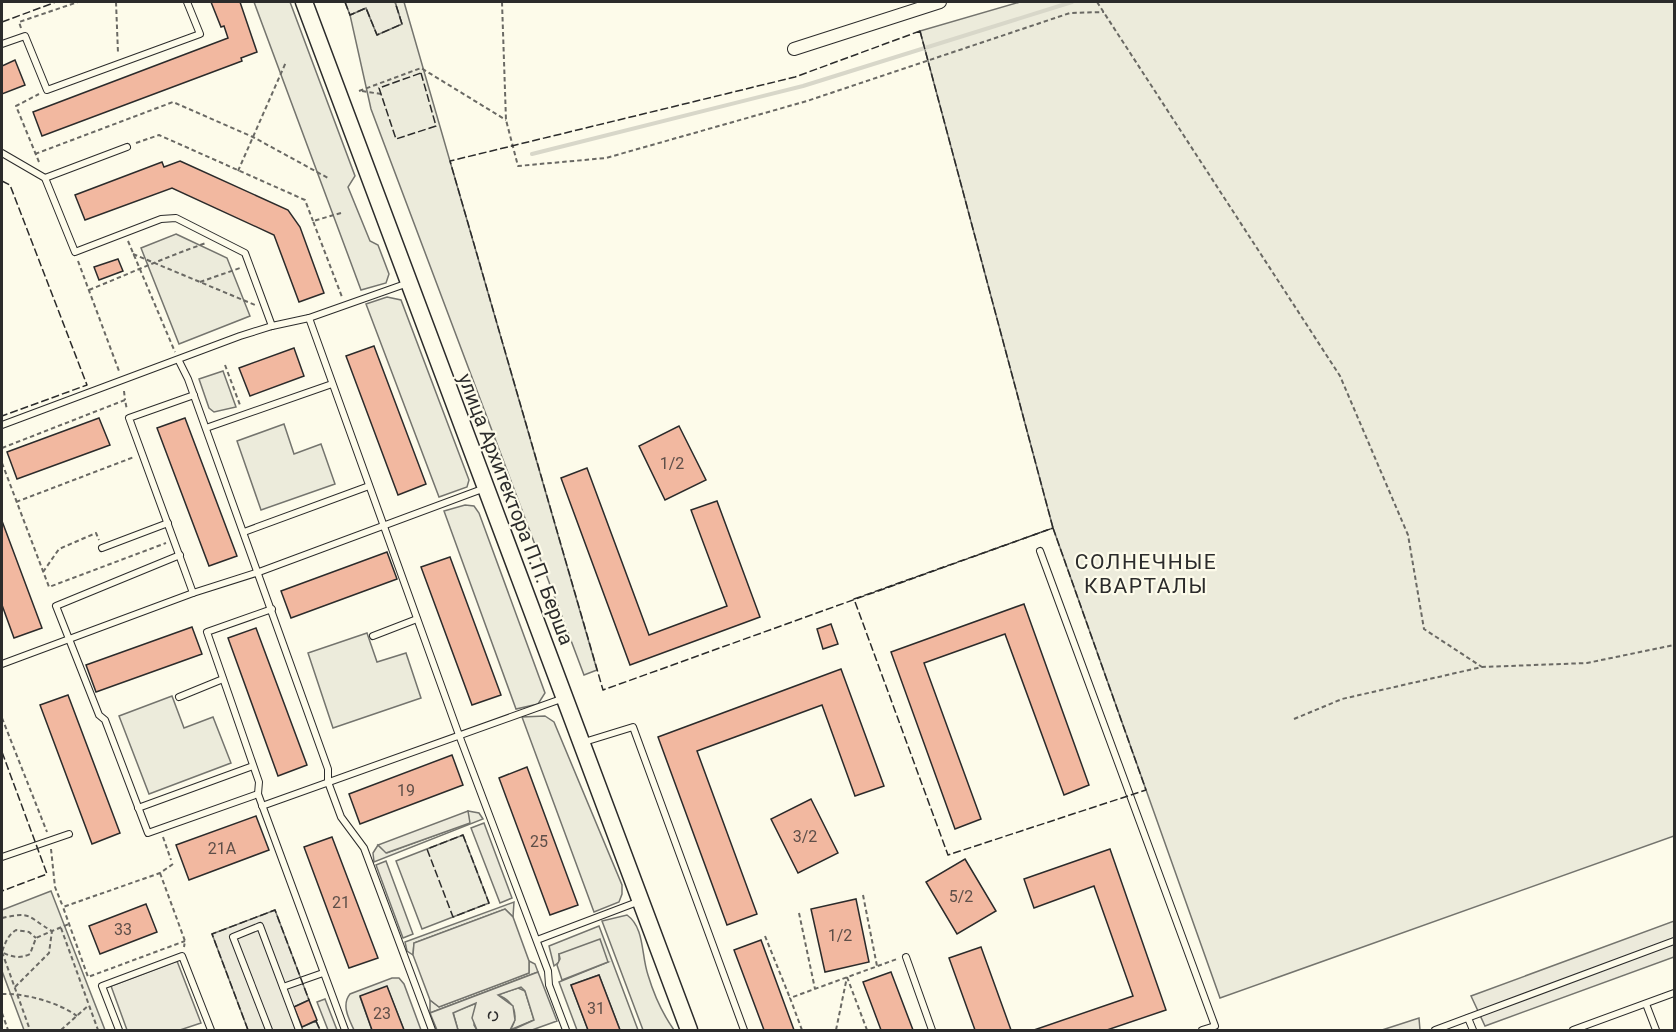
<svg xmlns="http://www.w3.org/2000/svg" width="1676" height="1032" viewBox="0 0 1676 1032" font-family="Roboto,sans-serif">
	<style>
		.green { fill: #ecebdb; stroke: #74746e; stroke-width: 1.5 }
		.parking { fill: #eceadb; stroke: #74746e; stroke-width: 1.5 }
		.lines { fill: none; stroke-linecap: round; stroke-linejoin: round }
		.stream { stroke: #d8d7c9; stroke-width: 4 }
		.building { fill: #f2b8a0; stroke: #2b2b2b; stroke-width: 1.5 }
		.lane-casing { stroke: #2b2b2b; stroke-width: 8 }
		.street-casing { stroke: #2b2b2b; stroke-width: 14 }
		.secondary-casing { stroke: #2b2b2b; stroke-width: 19 }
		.path { stroke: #6a6964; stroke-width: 2; stroke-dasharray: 4.5 3; stroke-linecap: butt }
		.lane { stroke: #fdfbea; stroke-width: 6 }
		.street { stroke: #fdfbea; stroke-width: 12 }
		.secondary { stroke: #fdfbea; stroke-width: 16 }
		.fence { stroke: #2b2b2b; stroke-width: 1.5; stroke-dasharray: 8 3; stroke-linecap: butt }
		.labels { text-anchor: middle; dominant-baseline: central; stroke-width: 4.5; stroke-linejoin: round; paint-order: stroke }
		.number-label { font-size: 16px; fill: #5d4e48 }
		.street-label { font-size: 20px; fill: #2b2b2b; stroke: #fdfbea }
		.neighbourhood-label { font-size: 21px; letter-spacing: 1.5px; fill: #2b2b2b; stroke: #fdfbea }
	</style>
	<rect width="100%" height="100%" fill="#fdfbea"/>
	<g class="green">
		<polygon points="254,2 290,2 355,176 348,187 370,241 378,245 389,274 386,283 361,290"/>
		<polygon points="395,2 404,2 597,670 584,675 371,109 350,15 366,8 377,34 402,24"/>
		<polygon points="1020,2 1674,2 1674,836 1220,998 1053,528 920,31"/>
		<polygon points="176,234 227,258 250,316 179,344 141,248"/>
		<polygon points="387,297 401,300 469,480 467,487 439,497 366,304"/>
		<polygon points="223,371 236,407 214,412 209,408 199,379"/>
		<polygon points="284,424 294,454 321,444 335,484 261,510 237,441"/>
		<polygon points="465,505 474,506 479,513 545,693 538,704 516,709 444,511"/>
		<polygon points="367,633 377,662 406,653 421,698 333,728 308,653"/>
		<polygon points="172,696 184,728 213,717 231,763 149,794 119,716"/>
		<polygon points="545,716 554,722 622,885 622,894 619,902 594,912 522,717"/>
		<polygon points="468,811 479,813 483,819 374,862 373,853 378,845 387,853 469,823"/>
		<polygon points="463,835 489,903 422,929 396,861"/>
		<polygon points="51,891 105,1030 24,1030 2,971 2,910"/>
		<polygon points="514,902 513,917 505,909 414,943 413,955 407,951 405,942"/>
		<path d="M 627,915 C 645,928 641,955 648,975 C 654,995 662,1013 674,1030 L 643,1030 L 602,921 Z"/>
		<polygon points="599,926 638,1030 620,1030 599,975 571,985 588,1030 577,1030 559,982 608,962 559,954 559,962 554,966 549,946"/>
		<polygon points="529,961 535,964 538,972 430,1013 430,1000 439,1007 529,973"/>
		<path d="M 392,978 L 399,978 L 404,984 L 421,1030 L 404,1030 L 387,987 L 360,997 L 372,1030 L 354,1030 C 349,1019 341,1005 350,994 Z"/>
		<path d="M 518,988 L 525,991 L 534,1020 L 510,1030 C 520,1016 514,1000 497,995 Z"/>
		<polygon points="477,1003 474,1025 477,1030 458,1030 453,1012"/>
	</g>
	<g class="parking">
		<polygon points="345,2 395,2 402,24 377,35 366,8 350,15"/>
		<polygon points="468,811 470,823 386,853 378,845"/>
		<polygon points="484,823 512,898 500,903 471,828"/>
		<polygon points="386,861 413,934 403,938 376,865"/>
		<polygon points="505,909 513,917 529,961 529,973 439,1007 430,1000 413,955 414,943"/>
		<polygon points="275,910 309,1000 294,1007 302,1027 316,1021 320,1030 248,1030 212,934"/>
		<polygon points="1674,921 1674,957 1485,1026 1471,996"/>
		<polygon points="600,939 608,962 562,980 557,965 560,959 559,954"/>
		<polygon points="177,961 201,1023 180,1030 127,1030 111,986"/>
		<polygon points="538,972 557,1021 532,1030 512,1030 534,1020 525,991 521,987 498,995 513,1006 515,1020 510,1030 477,1030 472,1018 476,1003 453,1013 458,1030 437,1030 430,1013"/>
		<polygon points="325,999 337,1030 328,1030 317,1002"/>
		<polygon points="1419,1018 1420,1030 1382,1030"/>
	</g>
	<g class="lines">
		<polyline class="stream" points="532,154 803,86 1072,2"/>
	</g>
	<g class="building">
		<polygon points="211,2 240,2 257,52 241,58 242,61 42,136 33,112 228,38 224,26 221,27"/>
		<polygon points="15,60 25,85 2,94 2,66"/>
		<polygon points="180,161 288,210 300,227 324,293 299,302 274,235 172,188 85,220 75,195 162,162 164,167"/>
		<polygon points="118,259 123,271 99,280 94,267"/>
		<polygon points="374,346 426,484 398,495 346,356"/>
		<polygon points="294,348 304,376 250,396 239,368"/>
		<polygon points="99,418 110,445 17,479 7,452"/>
		<polygon points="185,418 237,556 209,566 157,428"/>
		<polygon points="679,426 706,480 665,500 639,446"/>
		<polygon points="587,468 649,635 727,606 691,510 717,501 760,617 630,665 561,478"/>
		<polygon points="2,521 42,628 14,638 2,605"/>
		<polygon points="387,552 397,579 291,618 281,591"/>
		<polygon points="450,557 501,695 472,705 421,567"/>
		<polygon points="1024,604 1089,785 1064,795 1005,634 924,663 981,819 955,829 891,652"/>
		<polygon points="831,624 838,644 823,649 817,629"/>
		<polygon points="192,627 202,654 96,692 86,665"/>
		<polygon points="256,628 307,765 278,776 228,638"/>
		<polygon points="841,669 884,786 855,796 822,705 697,751 757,914 727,925 658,737"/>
		<polygon points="68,695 120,833 92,844 40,705"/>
		<polygon points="452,755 463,785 360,824 349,794"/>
		<polygon points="527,767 578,905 550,915 499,778"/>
		<polygon points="811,799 838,853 798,873 771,819"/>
		<polygon points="256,816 269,850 189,880 176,845"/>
		<polygon points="332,837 378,958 349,968 304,847"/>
		<polygon points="1110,849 1166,1010 1107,1030 1034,1030 1133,996 1094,886 1034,908 1024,879"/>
		<polygon points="965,859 996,911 957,934 926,882"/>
		<polygon points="856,899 869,962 825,972 811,909"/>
		<polygon points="146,904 157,932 100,954 89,926"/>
		<polygon points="761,940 794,1030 764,1030 734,950"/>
		<polygon points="981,947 1011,1030 975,1030 949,958"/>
		<polygon points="891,972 913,1030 881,1030 863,982"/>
		<polygon points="599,975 620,1030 588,1030 571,985"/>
		<polygon points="387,986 404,1030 372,1030 360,996"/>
		<polygon points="309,1000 317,1020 302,1027 294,1007"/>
	</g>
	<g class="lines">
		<g class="lane-casing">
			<g id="lane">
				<polyline points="2,44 25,36 47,90 200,34 187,2"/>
				<polyline points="2,153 45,178 75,252 161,219 176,218 245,253 272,326"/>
				<polyline points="45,178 127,147"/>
				<polyline points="309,318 459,735 548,971 549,985 566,1030"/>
				<polyline points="179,361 188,379 328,769 328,782 341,817 364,848 432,1030"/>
				<polyline points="194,395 129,418 193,593 259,572 485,488"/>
				<polyline points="2,425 240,336 272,326 309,318 408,283"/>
				<polyline points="206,428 332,384"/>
				<polyline points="244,532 369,486"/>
				<polyline points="102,548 168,523"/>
				<polyline points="1040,551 1215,1026 1202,1030"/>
				<polyline points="180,555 56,606 99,715 105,720 148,833 258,794"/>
				<polyline points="272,609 207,632 259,782 258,794 345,1030"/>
				<polyline points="373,636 417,619"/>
				<polyline points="2,664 193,593"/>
				<polyline points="179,697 223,679"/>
				<polyline points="581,743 633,727 744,1030"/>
				<polyline points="262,806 564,698"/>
				<polyline points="138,808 253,766"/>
				<polyline points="2,857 69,834"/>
				<polyline points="537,940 640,901"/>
				<polyline points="906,957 932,1030"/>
				<polyline points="283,987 323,973"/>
				<polyline points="1646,1004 1656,1030"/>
				<polyline points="1468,1018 1473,1030"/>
				<polyline points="119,1030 102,986 182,956 211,1030"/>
				<polyline points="269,1030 233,937 260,926 299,1030"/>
				<polyline points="1435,1030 1674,941"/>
				<polyline points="1573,1030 1674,993"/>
			</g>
		</g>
		<g class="street-casing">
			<polyline id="street" points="794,49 940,2"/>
		</g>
		<g class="secondary-casing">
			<polyline id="secondary" points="304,2 689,1030"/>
		</g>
		<g class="path">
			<polyline points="116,2 118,53"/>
			<polyline points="502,2 506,120 518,166 606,158 807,101 1070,13 1104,12"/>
			<polyline points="1097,2 1340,376 1408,535 1424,629 1482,667"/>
			<polyline points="21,28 19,22 78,2"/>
			<polyline points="359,91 421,68 506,120"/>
			<polyline points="362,91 381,94"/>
			<polyline points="136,143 159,135 305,200 313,221"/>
			<polyline points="35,154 173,102 253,137 328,178"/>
			<polyline points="39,162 16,106 39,94"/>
			<polyline points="238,171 286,62"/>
			<polyline points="341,213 313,221 342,297"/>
			<polyline points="128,241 175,352"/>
			<polyline points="133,254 255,305"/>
			<polyline points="78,261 119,371"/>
			<polyline points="200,282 240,268"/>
			<path d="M 89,290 C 128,274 166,257 206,243"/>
			<polyline points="225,365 240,405"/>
			<polyline points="124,391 125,400"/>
			<polyline points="2,448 125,400 127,410"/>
			<polyline points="2,463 49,587 166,543"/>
			<polyline points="16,502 134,457"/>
			<polyline points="43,572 59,549 96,533 99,540"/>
			<polyline points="2,718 47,832"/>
			<polyline points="1294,719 1342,699 1482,667 1587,663 1674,645"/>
			<polyline points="163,837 171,860"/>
			<polyline points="51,849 55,887 63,907"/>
			<polyline points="173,864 160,873 63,907 88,977 185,941"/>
			<polyline points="160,873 185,941 184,947"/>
			<polyline points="863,895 877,966"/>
			<polyline points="799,913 815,989"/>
			<path d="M 2,918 C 33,911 27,917 52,931 L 69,924"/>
			<polyline points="61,928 98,1030"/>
			<polyline points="765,936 790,998"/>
			<polyline points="2,952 30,1030"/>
			<polyline points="847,977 867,1030"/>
			<path d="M 15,987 L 49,953 L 52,931 L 36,938 L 30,954 C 20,959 11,957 2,952 C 5,943 8,935 16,930 L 29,932 L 36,938"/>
			<path d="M 2,994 C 24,993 58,1002 77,1016"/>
			<polyline points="2,1013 8,1030"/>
			<polyline points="61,1030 89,1005"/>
			<polyline points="802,1030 790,998 897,959"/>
			<polyline points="836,1030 847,977"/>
		</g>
		<use href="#lane" class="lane"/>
		<use href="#street" class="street"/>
		<use href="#secondary" class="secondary"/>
		<g class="fence">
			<polyline points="345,2 350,15 366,8 377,35 402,24 395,2"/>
			<polyline points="2,22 56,2"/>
			<polygon points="920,31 1053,528 603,690 450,161 795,77"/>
			<polygon points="421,73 436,126 396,139 379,88"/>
			<polyline points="2,181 10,185 87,385 2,416"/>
			<polygon points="1053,528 1146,790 948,855 854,599"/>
			<polyline points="2,752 47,874 2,891"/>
			<polygon points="463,835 489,903 453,917 427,849"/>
			<circle cx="493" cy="1016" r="4.5"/>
			<polyline points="316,1021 320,1030"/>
			<polyline points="248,1030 212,934 275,910 309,1000"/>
		</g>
	</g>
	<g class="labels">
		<g class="number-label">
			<text x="672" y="463">1/2</text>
			<text x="406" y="790">19</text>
			<text x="805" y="836">3/2</text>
			<text x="539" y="841">25</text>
			<text x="222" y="848">21А</text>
			<text x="961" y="896">5/2</text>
			<text x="341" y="902">21</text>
			<text x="123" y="929">33</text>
			<text x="840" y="935">1/2</text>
			<text x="596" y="1008">31</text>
			<text x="382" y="1013">23</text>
		</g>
		<g class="street-label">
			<text transform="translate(516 509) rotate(69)">улица Архитектора П.П. Берша</text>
		</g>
		<g class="neighbourhood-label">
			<text x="1146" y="562">СОЛНЕЧНЫЕ<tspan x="1146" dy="24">КВАРТАЛЫ</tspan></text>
		</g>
	</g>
	<rect width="1676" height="1032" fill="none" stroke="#2b2b2b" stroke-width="6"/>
</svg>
